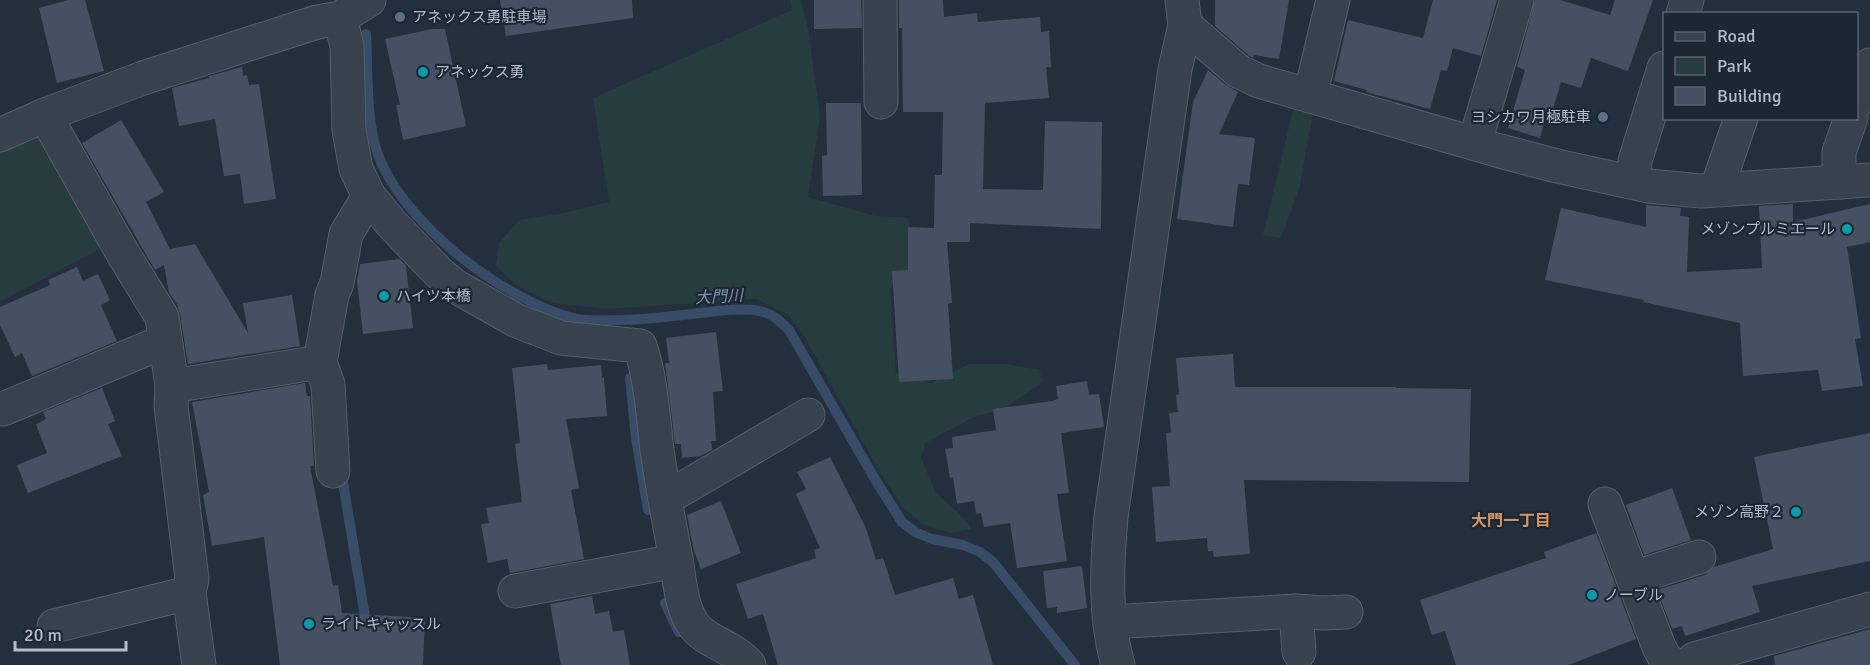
<svg xmlns="http://www.w3.org/2000/svg" width="1870" height="665" viewBox="0 0 1870 665" font-family="Signika,'Noto Sans JP',sans-serif">
	<style>
		.green { fill: #263c3f }
		.lines { fill: none; stroke-linecap: round; stroke-linejoin: round }
		.stream { stroke: #394c67; stroke-width: 10 }
		.building { fill: #455162 }
		.minor-casing { stroke: #565f6c; stroke-width: 35 }
		.minor { stroke: #38414e; stroke-width: 33 }
		.service-dot { fill: #5c6f8a; stroke: #1d2633; stroke-width: 2 }
		.culture-dot { fill: #0f9aa8; stroke: #1d2633; stroke-width: 2 }
		.labels { text-anchor: middle; dominant-baseline: central; stroke-width: 4.5; stroke-linejoin: round; paint-order: stroke }
		.poi-label { font-size: 15px; fill: #b4bcc9; stroke: #1d2633; text-anchor: start }
		.water-label { font-size: 16px; font-style: italic; fill: #7c92b1; stroke: #1d2633 }
		.neighbourhood-label { font-size: 16px; font-weight: bold; fill: #d59563; stroke: #1d2633 }
	</style>
	<rect width="100%" height="100%" fill="#242f3e"/>
	<g class="green">
		<polygon points="790,0 801,0 808,29 820,116 808,197 876,216 907,218 921,255 919,266 890,289 896,373 931,383 969,364 1006,364 1039,370 1043,382 1005,408 974,417 925,443 921,458 936,493 965,519 971,529 950,533 922,524 902,506 877,467 804,336 788,315 757,299 607,309 552,303 516,285 496,265 499,243 519,220 559,214 609,202 593,98 792,10"/>
		<polygon points="1294,106 1313,112 1300,186 1281,238 1263,235"/>
		<polygon points="43,134 107,245 0,302 0,150"/>
	</g>
	<g class="lines">
		<g class="stream">
			<path d="M 366,34 C 368,69 366,119 377,152 C 401,222 503,300 573,318 C 589,322 607,320 623,320 C 652,319 681,315 709,312 C 725,310 744,308 759,311 C 772,313 781,322 789,330 L 876,481 L 902,522 L 915,532 L 932,539 L 963,545 L 980,552 L 993,562 L 1075,665"/>
			<polyline points="630,378 636,438 648,510"/>
			<polyline points="341,470 367,629"/>
			<polyline points="665,603 679,632"/>
		</g>
	</g>
	<g class="building">
		<polygon points="69,0 85,0 104,71 57,83 39,8"/>
		<polygon points="500,0 632,0 633,18 506,36"/>
		<polygon points="814,0 861,0 862,28 814,29"/>
		<polygon points="899,0 943,0 944,17 977,13 978,22 1040,17 1041,32 1049,31 1051,67 1046,67 1049,98 985,103 983,189 1043,190 1045,121 1102,122 1101,229 970,223 970,242 947,242 952,303 948,304 953,379 899,382 892,271 908,270 908,227 934,228 935,175 942,175 943,112 903,112 902,28 899,28"/>
		<polygon points="1215,0 1289,0 1279,59 1254,55 1253,58 1248,55 1215,26"/>
		<polygon points="1433,0 1497,0 1481,56 1453,48 1447,71 1441,70 1430,109 1366,92 1367,90 1334,81 1348,20 1423,38"/>
		<polygon points="1535,0 1560,0 1610,15 1615,0 1653,0 1628,71 1591,58 1581,88 1561,82 1551,116 1547,114 1540,138 1508,128 1525,70 1517,67"/>
		<polygon points="432,29 445,29 466,126 403,140 396,105 400,105 385,39"/>
		<polygon points="242,67 243,76 247,75 249,85 259,84 276,199 244,204 240,174 224,176 215,119 179,126 172,88 209,78 209,76"/>
		<polygon points="1208,70 1226,85 1238,92 1219,134 1255,138 1249,185 1238,184 1233,227 1177,219 1193,102"/>
		<polygon points="826,103 861,103 862,195 823,196 822,156 827,155"/>
		<polygon points="121,120 164,192 146,202 170,249 195,244 248,333 243,303 292,295 300,346 188,364 180,314 177,304 169,293 164,265 155,270 82,143"/>
		<polygon points="1793,204 1793,222 1870,204 1870,242 1847,247 1861,338 1855,339 1863,386 1822,391 1818,370 1743,376 1740,323 1643,302 1644,300 1545,280 1561,208 1646,227 1646,205 1681,208 1680,216 1689,217 1687,272 1762,268 1759,206"/>
		<polygon points="400,259 406,266 413,328 363,334 357,281 360,264"/>
		<polygon points="77,267 83,281 98,274 110,300 101,305 117,341 32,376 22,353 15,357 0,325 0,307 50,285 48,280"/>
		<polygon points="716,332 723,391 713,392 716,441 711,441 712,450 700,456 682,458 681,444 675,444 665,363 669,363 666,338"/>
		<polygon points="1233,354 1235,387 1396,387 1396,388 1471,389 1469,482 1244,480 1250,554 1214,557 1213,551 1208,551 1207,538 1156,542 1152,487 1170,486 1166,433 1171,432 1169,413 1178,412 1176,395 1179,394 1176,358"/>
		<polygon points="547,364 548,370 601,365 602,378 604,378 607,416 566,419 579,488 571,490 584,559 510,573 507,559 488,563 481,524 489,523 486,508 522,502 515,444 520,443 512,368"/>
		<polygon points="1087,381 1089,395 1099,394 1104,427 1061,433 1069,493 1057,494 1067,561 1017,568 1010,523 984,527 981,513 976,514 974,501 957,504 953,477 950,478 945,449 953,448 952,437 996,430 993,409 1052,401 1058,399 1056,386"/>
		<polygon points="305,383 307,396 310,396 314,466 310,466 333,586 338,585 342,613 425,618 423,665 280,665 264,537 212,546 203,495 209,492 192,402"/>
		<polygon points="102,388 115,421 108,424 122,456 28,493 17,465 47,453 36,424 46,419 43,412"/>
		<polygon points="1870,433 1870,561 1752,586 1760,612 1685,636 1682,626 1672,629 1657,590 1705,575 1714,567 1773,549 1754,457"/>
		<polygon points="830,457 866,528 876,560 883,558 895,595 953,578 959,599 973,595 993,665 778,665 763,614 748,619 736,584 816,558 814,550 820,548 796,494 806,489 797,472"/>
		<polygon points="1672,488 1691,540 1644,555 1626,505"/>
		<polygon points="721,501 741,553 701,569 694,551 687,515"/>
		<polygon points="1596,533 1636,639 1568,665 1456,665 1445,631 1432,635 1420,600 1546,558 1544,552"/>
		<polygon points="1082,566 1087,608 1057,613 1057,607 1047,608 1043,571"/>
		<polygon points="592,596 595,614 609,611 613,632 624,630 630,665 561,665 550,604"/>
		<polygon points="1870,629 1870,665 1775,665 1774,656"/>
	</g>
	<g class="lines">
		<g class="minor-casing">
			<g id="minor">
				<polyline points="880,0 881,102"/>
				<polyline points="1683,14 1687,0"/>
				<path d="M 340,18 L 347,46 L 349,130 L 356,169 L 369,196 L 391,223 L 438,272 L 455,286 L 517,321 L 561,338 L 640,346 C 651,379 653,415 657,450 C 662,486 669,522 676,559 C 680,581 681,611 696,628 C 709,643 734,647 749,665"/>
				<polyline points="1185,25 1238,71 1259,81 1500,151 1557,166 1648,186 1701,191 1870,180"/>
				<polyline points="1310,96 1333,0"/>
				<polyline points="1856,102 1870,65"/>
				<polyline points="45,115 122,252 162,317 172,386 171,406 192,579 189,593 199,665"/>
				<polyline points="0,135 45,115 143,78 317,22 340,18 369,0"/>
				<polyline points="1475,142 1517,0"/>
				<polyline points="1633,182 1635,161 1664,68"/>
				<polyline points="1839,182 1839,152 1851,118"/>
				<polyline points="1717,188 1741,118"/>
				<polyline points="320,362 328,385 333,471"/>
				<polyline points="172,386 320,362 332,295 337,283 346,234 369,196"/>
				<polyline points="3,409 165,341"/>
				<polyline points="665,499 808,415"/>
				<polyline points="1605,504 1659,647 1665,658 1673,665"/>
				<polyline points="1633,578 1699,557"/>
				<polyline points="515,591 676,561"/>
				<polyline points="1296,611 1299,652"/>
				<polyline points="1110,622 1296,611 1324,613 1346,612"/>
				<polyline points="54,626 189,593"/>
				<path d="M 1118,665 C 1104,616 1107,566 1111,517 L 1175,69 L 1185,25 L 1182,0"/>
				<polyline points="1689,665 1694,659 1870,609"/>
			</g>
		</g>
		<use href="#minor" class="minor"/>
	</g>
	<g class="service-dot">
		<circle cx="400" cy="17" r="6"/>
		<circle cx="1603" cy="117" r="6"/>
	</g>
	<g class="culture-dot">
		<circle cx="423" cy="72" r="6"/>
		<circle cx="1847" cy="229" r="6"/>
		<circle cx="384" cy="296" r="6"/>
		<circle cx="1796" cy="512" r="6"/>
		<circle cx="1592" cy="595" r="6"/>
		<circle cx="309" cy="624" r="6"/>
	</g>
	<g class="labels">
		<g class="poi-label">
			<text x="412" y="17">アネックス勇駐車場</text>
			<text x="435" y="72">アネックス勇</text>
			<text x="1591" y="117" text-anchor="end">ヨシカワ月極駐車</text>
			<text x="1835" y="229" text-anchor="end">メゾンプルミエール</text>
			<text x="396" y="296">ハイツ本橋</text>
			<text x="1784" y="512" text-anchor="end">メゾン高野２</text>
			<text x="1604" y="595">ノーブル</text>
			<text x="321" y="624">ライトキャッスル</text>
		</g>
		<g class="water-label">
			<text transform="translate(719 297) rotate(-3)">大門川</text>
		</g>
		<g class="neighbourhood-label">
			<text x="1511" y="521">大門一丁目</text>
		</g>
	</g>
	<rect x="1663" y="12" width="195" height="108" fill="#1d2633" stroke="#59626f" stroke-width="1.5"/>
	<rect x="1675" y="32" width="30" height="9" fill="#38414e" stroke="#59626f" stroke-width="1.5"/>
	<text x="1717" y="42" font-size="18" fill="#b4bcc9">Road</text>
	<rect x="1675" y="57" width="30" height="18" fill="#263c3f" stroke="#59626f" stroke-width="1.5"/>
	<text x="1717" y="72" font-size="18" fill="#b4bcc9">Park</text>
	<rect x="1675" y="87" width="30" height="18" fill="#455162" stroke="#59626f" stroke-width="1.5"/>
	<text x="1717" y="102" font-size="18" fill="#b4bcc9">Building</text>
	<path d="M15 641v9h111v-9" fill="none" stroke="#b4bcc9" stroke-width="3"/>
	<text x="24" y="641" font-size="18" fill="#b4bcc9" stroke="#1d2633" stroke-width="4.5" paint-order="stroke">20 m</text>
</svg>
